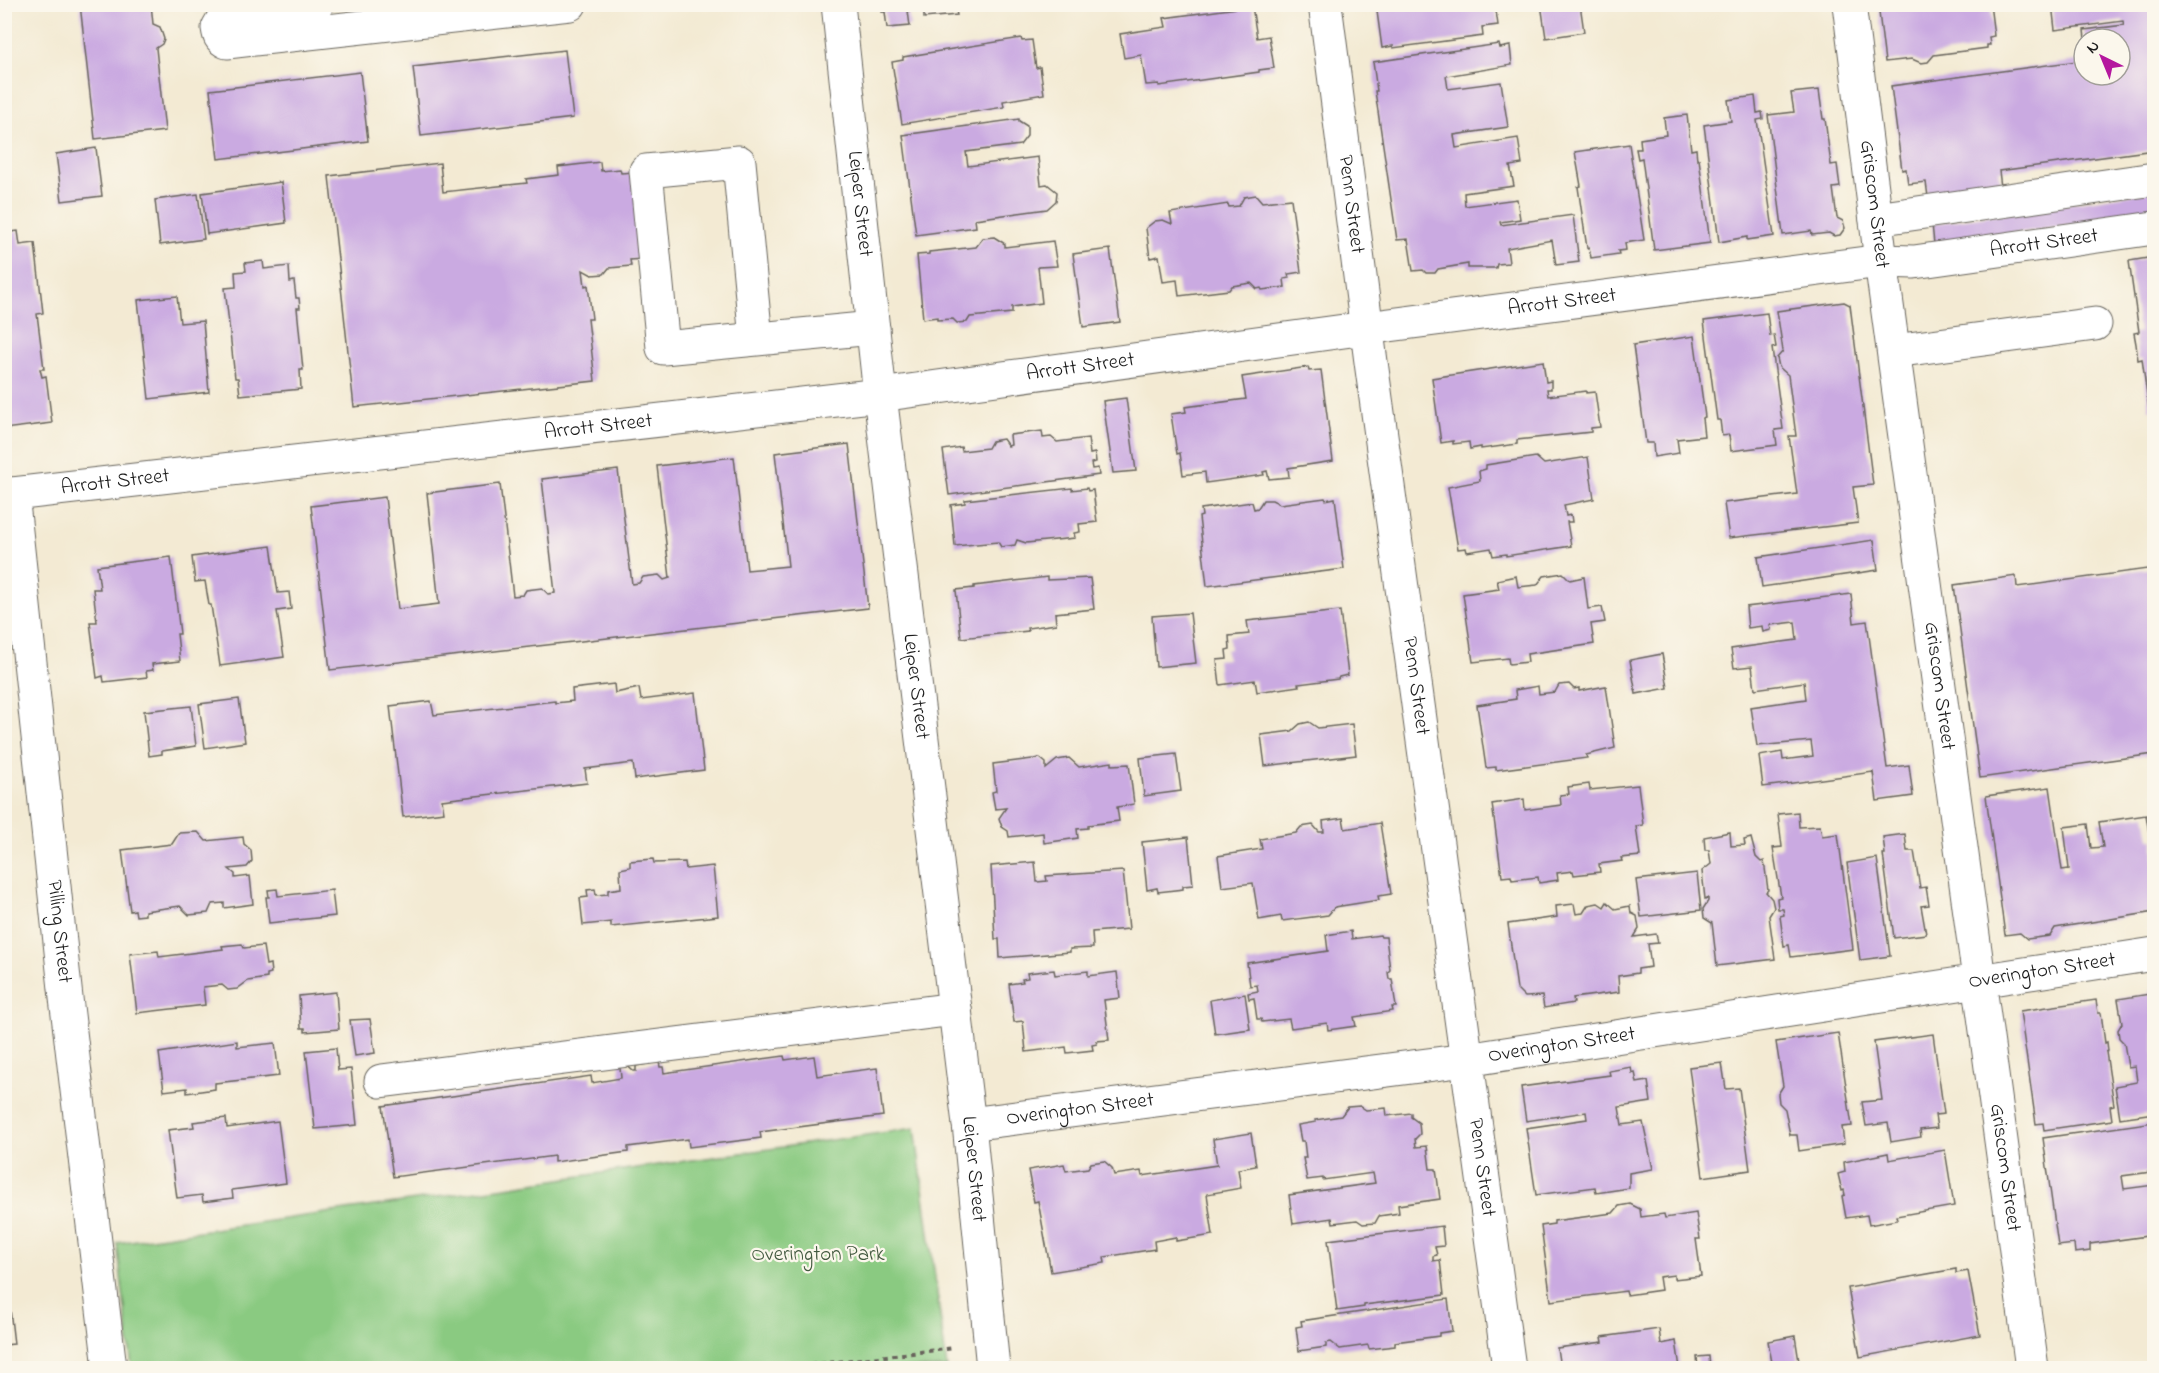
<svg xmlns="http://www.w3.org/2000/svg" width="2159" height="1373" viewBox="0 0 2159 1373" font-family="'Indie Flower',sans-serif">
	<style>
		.green { fill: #8aca81; stroke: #53734e; stroke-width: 1.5 }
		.building { fill: #caaae1 }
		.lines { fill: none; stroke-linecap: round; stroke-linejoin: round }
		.minor-casing { stroke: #67645c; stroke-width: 35 }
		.path { stroke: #67645c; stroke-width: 4; stroke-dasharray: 4.5 4.5; stroke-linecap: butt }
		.minor { stroke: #fff; stroke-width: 33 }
		.labels { text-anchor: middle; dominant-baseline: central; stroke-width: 4.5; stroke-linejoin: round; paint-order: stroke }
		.street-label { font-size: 21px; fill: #1c1c1c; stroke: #fbf7ec }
		.park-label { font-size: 21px; fill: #42593f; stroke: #fbf7ec }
	</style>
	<rect width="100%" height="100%" fill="#fbf7ec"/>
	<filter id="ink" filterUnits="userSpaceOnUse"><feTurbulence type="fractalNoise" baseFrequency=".0167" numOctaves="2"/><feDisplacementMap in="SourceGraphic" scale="12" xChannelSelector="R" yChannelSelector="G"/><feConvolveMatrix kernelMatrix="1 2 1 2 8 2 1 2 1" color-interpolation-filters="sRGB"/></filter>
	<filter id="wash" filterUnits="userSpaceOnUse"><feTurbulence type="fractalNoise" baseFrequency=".008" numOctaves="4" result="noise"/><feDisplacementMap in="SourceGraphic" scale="24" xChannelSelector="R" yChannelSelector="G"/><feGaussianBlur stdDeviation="1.35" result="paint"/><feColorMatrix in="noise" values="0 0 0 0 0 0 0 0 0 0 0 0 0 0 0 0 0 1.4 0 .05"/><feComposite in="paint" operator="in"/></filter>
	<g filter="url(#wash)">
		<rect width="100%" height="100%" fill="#f3ead3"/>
		<polygon class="green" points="915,1128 947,1368 132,1368 117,1243"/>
		<g id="blocks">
			<g class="building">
				<polygon points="80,4 151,4 153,24 160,27 164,39 162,44 156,48 165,131 95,139"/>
				<polygon points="882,4 977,4 977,9 956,11 957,15 924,18 924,9 908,11 910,26 887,28 885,12 882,12"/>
				<polygon points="1376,4 1495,4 1498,25 1482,27 1483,36 1393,48 1393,46 1382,48"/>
				<polygon points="1541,4 1580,4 1584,32 1546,38"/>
				<polygon points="1878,4 1990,4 1994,36 1989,37 1990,45 1987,45 1987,48 1934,55 1928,62 1921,63 1912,59 1885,62"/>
				<polygon points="2052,4 2154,4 2154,150 1999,171 2001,187 1928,197 1926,182 1908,184 1906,169 1902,170 1891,86 2084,60 2084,75 2120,75 2120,39 2085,39 2084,30 2124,25 2123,21 2055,30"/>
				<polygon points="1252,6 1257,38 1269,36 1274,68 1259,70 1259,72 1159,86 1159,84 1146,85 1141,55 1124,58 1120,34 1166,27 1164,18"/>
				<polygon points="1021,38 1022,41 1032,40 1036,68 1040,67 1044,94 1003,101 1004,107 902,124 892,62 903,60 903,57"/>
				<polygon points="1499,44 1500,48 1510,46 1512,65 1446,76 1447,82 1448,89 1501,82 1508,127 1454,135 1456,148 1518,138 1522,164 1510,166 1514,186 1464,193 1465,206 1517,199 1520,219 1500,222 1501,225 1573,215 1579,262 1556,265 1552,240 1507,248 1509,263 1497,264 1496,268 1468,268 1468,264 1438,269 1435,273 1426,273 1423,270 1413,271 1408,239 1397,240 1375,91 1377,91 1373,62"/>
				<polygon points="565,50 573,118 421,136 413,67"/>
				<polygon points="360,72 368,141 218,159 210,90"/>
				<polygon points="1819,90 1823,119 1825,119 1831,165 1837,164 1840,187 1833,188 1837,218 1843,221 1845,228 1840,235 1834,236 1829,233 1812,235 1811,231 1783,235 1768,115 1794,112 1791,93"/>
				<polygon points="1755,96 1757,113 1762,112 1763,119 1757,120 1774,236 1747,240 1747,237 1719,242 1704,125 1731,121 1728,100"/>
				<polygon points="1687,115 1691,150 1696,149 1697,160 1699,159 1710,243 1654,250 1642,158 1638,159 1636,149 1641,149 1640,139 1666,135 1664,118"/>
				<polygon points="1019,119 1019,121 1027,126 1027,136 1020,145 966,152 968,166 1038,157 1041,185 1047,184 1057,192 1056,201 1047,209 975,219 976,227 916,235 903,135"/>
				<polygon points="1629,144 1644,240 1625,243 1626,250 1618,251 1619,254 1591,258 1589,247 1587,248 1578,187 1581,186 1575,152"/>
				<polygon points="96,148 102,196 62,201 56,154"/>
				<polygon points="600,162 601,171 620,169 621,173 634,172 643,259 630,260 631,266 609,268 604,274 592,275 583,270 585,286 588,285 592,319 588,319 595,381 354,407 329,176 440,163 443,192 527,183 526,179 559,175 558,167"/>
				<polygon points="281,182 286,223 207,234 202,193"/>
				<polygon points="2154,191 2154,214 1934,244 1932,224"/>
				<polygon points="198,194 204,239 160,245 155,200"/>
				<polygon points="1256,195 1262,202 1291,199 1301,272 1288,274 1289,278 1284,279 1285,287 1262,290 1261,288 1257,289 1251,283 1232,286 1229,290 1179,296 1177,280 1163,282 1159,256 1150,258 1146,228 1155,221 1163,220 1172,224 1170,213 1228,204 1229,207 1239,206 1244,197"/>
				<polygon points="18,231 20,245 35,243 43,313 37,314 44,369 40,369 42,377 46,376 52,423 4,429 4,233"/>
				<polygon points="994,237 1005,244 1005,247 1053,241 1057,266 1038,267 1042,303 1012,307 1012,313 970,317 967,322 957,323 953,319 937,320 937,317 923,319 917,255 929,254 929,252 976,247 983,238"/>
				<polygon points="1110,249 1120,322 1083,327 1073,254"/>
				<polygon points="2154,257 2154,409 2149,410 2142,359 2138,360 2136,344 2134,333 2139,332 2129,261"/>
				<polygon points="263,261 264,269 289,266 290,282 294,281 296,298 299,298 300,308 297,308 303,370 300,370 301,389 240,395 238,378 235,378 225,288 236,287 235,272 246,271 245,263"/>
				<polygon points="177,296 180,323 203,321 209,392 149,399 138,300"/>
				<polygon points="1844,302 1850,305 1873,485 1853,487 1858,523 1729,538 1724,503 1797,494 1789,436 1796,436 1788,375 1779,367 1777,358 1783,351 1777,311"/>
				<polygon points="1767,313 1770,336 1774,335 1776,347 1772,348 1783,429 1775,430 1777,445 1731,451 1729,435 1722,436 1720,420 1717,420 1704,321"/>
				<polygon points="1694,336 1705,417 1702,418 1704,436 1677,439 1679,453 1654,457 1653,443 1646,443 1633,345"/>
				<polygon points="1543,361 1546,382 1551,381 1551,389 1547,389 1548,396 1586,391 1586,393 1595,392 1600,427 1591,428 1591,432 1517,440 1517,444 1481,449 1481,447 1470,449 1469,442 1453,444 1453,441 1441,443 1432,378"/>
				<polygon points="1308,367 1309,371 1321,370 1333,461 1288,468 1289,477 1269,479 1267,471 1263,472 1264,475 1206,483 1205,472 1183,475 1180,453 1177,454 1171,414 1186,412 1185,407 1246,399 1242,377"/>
				<polygon points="1126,398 1136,471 1113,473 1103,401"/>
				<polygon points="1042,431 1043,438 1051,437 1057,442 1088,438 1090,454 1095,453 1096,462 1091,463 1092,469 1098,468 1099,475 949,495 943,450 961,447 962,451 988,448 992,441 1003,439 1008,446 1011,445 1010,435"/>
				<polygon points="849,444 868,608 330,670 311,506 385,497 398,609 439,604 427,493 500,484 513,596 523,595 526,590 542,588 548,594 555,593 542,479 618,470 632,584 639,583 643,577 659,575 664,580 670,578 657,466 734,457 747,570 788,566 775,453"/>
				<polygon points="1536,457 1544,464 1588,457 1594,499 1564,505 1566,516 1571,515 1572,522 1567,522 1571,546 1506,556 1506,554 1493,556 1491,548 1467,552 1466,548 1458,549 1448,487 1480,481 1479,471 1486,469 1486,465"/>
				<polygon points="1072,488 1072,490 1087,488 1088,491 1093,490 1097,522 1079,524 1080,532 1074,533 1075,538 1026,543 1017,540 1015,545 1001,547 998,542 955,546 951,505 965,503 965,500"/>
				<polygon points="1325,498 1326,500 1335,498 1344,569 1207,586 1199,517 1202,516 1201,509 1252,502 1254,509 1258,508 1263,500 1272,500 1280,504"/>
				<polygon points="1874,540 1878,570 1762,587 1758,557"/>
				<polygon points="271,546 278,593 289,592 291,609 277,611 284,657 220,666 211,605 209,605 205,581 195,582 192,557"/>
				<polygon points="171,557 180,634 177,634 180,661 152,664 153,670 146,671 147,677 104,682 103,676 97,678 90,622 97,622 93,589 100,589 97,566"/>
				<polygon points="2154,568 2154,754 1980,778 1954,585 2016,576 2017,587"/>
				<polygon points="1563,573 1570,580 1584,577 1588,609 1602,607 1605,622 1591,624 1594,644 1527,654 1528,662 1509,664 1508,658 1473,662 1463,594 1499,589 1497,580 1516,576 1518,587 1537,585 1544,576"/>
				<polygon points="1047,577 1047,580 1090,578 1094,609 1055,613 1056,624 1027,628 1028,631 961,638 956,590 974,588 974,586"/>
				<polygon points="1851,594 1854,623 1867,621 1887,768 1909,765 1913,796 1877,801 1873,772 1763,787 1759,756 1782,752 1783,760 1813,756 1811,741 1757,746 1751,707 1806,699 1804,682 1755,689 1752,666 1734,668 1731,649 1797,640 1795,622 1770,625 1771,630 1763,632 1762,626 1748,628 1746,607"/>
				<polygon points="1340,611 1348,675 1339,677 1338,679 1298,684 1299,686 1257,692 1255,680 1220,685 1217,660 1227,659 1226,650 1230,649 1229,636 1249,634 1247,621"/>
				<polygon points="1190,613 1196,663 1156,667 1152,616"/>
				<polygon points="1662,654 1668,688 1636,694 1630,660"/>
				<polygon points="614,684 615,693 639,688 641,700 695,693 704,770 635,779 633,763 585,769 587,783 442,800 444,812 403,817 390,706 431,701 434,715 555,701 555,703 573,701 572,689"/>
				<polygon points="1569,684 1574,689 1579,688 1579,691 1606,686 1615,748 1586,755 1587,758 1496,770 1496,767 1486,768 1477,705 1516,699 1515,690 1538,686 1539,694 1555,692 1559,685"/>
				<polygon points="239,699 245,742 205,748 199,704"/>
				<polygon points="191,706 196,746 162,751 162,754 149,756 144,711"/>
				<polygon points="1309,722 1318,728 1352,724 1356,755 1265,766 1261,735 1292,731 1300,724"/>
				<polygon points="1176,754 1181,791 1144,796 1140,758"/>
				<polygon points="1040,758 1046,763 1046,769 1057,760 1069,758 1079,767 1112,762 1112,765 1129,764 1134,804 1117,807 1119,821 1088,825 1088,828 1077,829 1078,838 1044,843 1043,833 1009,837 1008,831 1002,827 999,818 1006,808 995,809 992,792 996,791 993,764"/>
				<polygon points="1589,784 1590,790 1638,785 1643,825 1636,826 1640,856 1621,858 1622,861 1599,864 1600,872 1574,875 1573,871 1557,873 1558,880 1539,883 1538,877 1512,880 1511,876 1502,877 1492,804 1524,799 1525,810 1561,805 1560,795 1569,794 1568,787"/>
				<polygon points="2050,787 2062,870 2069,869 2064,827 2088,824 2091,848 2103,847 2099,822 2146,815 2150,839 2154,839 2154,912 2055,928 2050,936 2027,939 2020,933 2005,935 1986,796"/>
				<polygon points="1798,812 1799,827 1820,826 1822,836 1838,834 1853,949 1791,957 1789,945 1784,946 1780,916 1784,915 1783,909 1778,909 1777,898 1781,897 1773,848 1782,847 1778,814"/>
				<polygon points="1343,818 1345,829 1380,823 1391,894 1378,896 1379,900 1335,907 1328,915 1282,921 1281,916 1259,920 1253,883 1222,887 1218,856 1262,849 1260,839 1296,833 1301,827 1313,825 1319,832 1324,832 1323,821"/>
				<polygon points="198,832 206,841 243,837 244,844 251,850 252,861 247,867 229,869 235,874 235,878 250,876 253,904 224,908 224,903 212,904 208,913 189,915 180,906 145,911 145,915 136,916 135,910 130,911 122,850 172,844 179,833"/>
				<polygon points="1730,832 1731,846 1745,845 1744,840 1751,838 1756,857 1761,862 1764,861 1768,890 1766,892 1772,899 1774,908 1769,916 1775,959 1717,966 1712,923 1704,918 1703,909 1708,901 1708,898 1705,899 1702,871 1711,864 1709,850 1705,850 1704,837"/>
				<polygon points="1905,834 1907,851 1914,851 1920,888 1926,887 1929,905 1921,906 1926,934 1894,938 1883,854 1885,854 1883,837"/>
				<polygon points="1188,837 1193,885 1183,886 1183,889 1158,892 1157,888 1147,890 1142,842"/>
				<polygon points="1877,858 1890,956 1860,960 1847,863"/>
				<polygon points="653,859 654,863 685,862 686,869 713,866 718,916 611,927 611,922 583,925 580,898 588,897 587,890 595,889 596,895 608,894 608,890 621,888 620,869 630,867 630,861"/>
				<polygon points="1035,862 1037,882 1047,881 1046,876 1123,871 1129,929 1092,932 1093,948 1070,949 1070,952 1000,958 999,939 995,939 991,866"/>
				<polygon points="1697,873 1701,910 1641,917 1636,880"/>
				<polygon points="277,889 278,896 332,890 335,916 269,923 266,897 269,897 268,890"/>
				<polygon points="1607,902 1615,909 1630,906 1631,913 1637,916 1639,929 1634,937 1656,934 1658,943 1648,944 1651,967 1638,969 1638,973 1618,976 1619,992 1573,998 1574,1003 1544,1008 1542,996 1525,997 1517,989 1508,924 1557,917 1556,906 1574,904 1576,914 1583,913 1588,905 1598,903 1604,907"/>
				<polygon points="1351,931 1352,939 1380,935 1381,937 1386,937 1390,970 1388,972 1389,979 1392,979 1396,1007 1392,1007 1393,1011 1354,1017 1356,1026 1328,1030 1327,1023 1291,1028 1289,1019 1262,1022 1261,1019 1257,1019 1254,998 1249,999 1248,993 1258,991 1257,985 1250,986 1247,963 1328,951 1326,935"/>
				<polygon points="242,944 244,948 263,946 266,965 270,964 271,973 267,974 267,978 248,981 237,989 228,990 222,985 203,987 205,1005 137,1013 130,954 158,951 159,957 223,949 222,946"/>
				<polygon points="1054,970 1055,975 1088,971 1088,976 1117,972 1120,998 1104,1000 1109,1040 1096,1041 1097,1044 1092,1045 1093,1050 1067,1053 1066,1047 1026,1052 1023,1021 1014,1022 1009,984 1023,982 1022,979 1028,978 1027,973"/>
				<polygon points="2154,990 2154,1113 2120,1118 2115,1086 2137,1082 2135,1066 2128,1067 2124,1043 2119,1038 2118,1030 2122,1023 2118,999 2150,994 2149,991"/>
				<polygon points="336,992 339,1029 305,1032 305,1028 301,1028 299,996"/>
				<polygon points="1245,994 1250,1029 1215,1034 1210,1000"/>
				<polygon points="2096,1000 2098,1013 2101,1013 2105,1043 2107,1042 2108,1051 2106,1052 2114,1105 2110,1106 2112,1120 2044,1130 2043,1123 2036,1124 2020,1011"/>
				<polygon points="370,1019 375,1053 355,1056 350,1020"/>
				<polygon points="1838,1033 1852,1126 1842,1127 1844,1144 1799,1151 1797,1135 1790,1135 1785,1109 1779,1103 1778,1094 1783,1086 1776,1042"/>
				<polygon points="1933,1034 1944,1114 1935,1115 1937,1128 1920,1130 1921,1137 1891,1142 1888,1123 1866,1126 1862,1102 1882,1100 1874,1042"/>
				<polygon points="237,1041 237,1047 275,1043 279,1076 215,1083 215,1089 187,1093 187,1088 164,1091 159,1053"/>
				<polygon points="336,1048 338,1070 351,1069 357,1125 315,1129 306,1051"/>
				<polygon points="784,1056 785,1060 814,1056 817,1076 877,1068 883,1116 760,1132 761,1138 689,1147 688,1139 628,1147 628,1152 554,1162 554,1156 393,1177 383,1106 591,1076 592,1083 621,1078 619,1058 633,1071 636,1071 636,1066 659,1062 660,1067 663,1067 664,1073"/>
				<polygon points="1722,1063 1726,1089 1739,1088 1750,1170 1703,1177 1689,1067"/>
				<polygon points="1631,1067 1632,1073 1635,1072 1637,1083 1648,1081 1651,1102 1619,1107 1622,1125 1643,1122 1653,1169 1629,1173 1629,1188 1596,1193 1595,1187 1536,1195 1526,1128 1587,1119 1586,1112 1526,1121 1521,1087 1610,1075 1609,1071"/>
				<polygon points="1360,1106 1366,1110 1386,1108 1387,1116 1411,1113 1411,1117 1419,1123 1420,1134 1415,1139 1416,1147 1427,1146 1430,1169 1436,1169 1440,1199 1398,1205 1399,1213 1379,1216 1375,1223 1363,1224 1357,1220 1333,1223 1332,1218 1293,1224 1289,1195 1375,1183 1373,1173 1323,1180 1323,1178 1307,1180 1303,1158 1306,1158 1304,1141 1301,1141 1298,1125 1316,1122 1315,1120 1341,1116 1348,1107"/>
				<polygon points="226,1118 227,1128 278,1121 286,1183 232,1190 233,1198 203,1202 202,1195 177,1198 168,1130 194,1127 193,1122"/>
				<polygon points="2154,1122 2154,1169 2151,1172 2122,1176 2124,1189 2154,1185 2154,1235 2090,1244 2090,1251 2075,1253 2074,1244 2058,1246 2043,1138"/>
				<polygon points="1251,1133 1256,1166 1238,1169 1241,1188 1207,1194 1213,1235 1176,1241 1176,1237 1154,1241 1155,1249 1104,1257 1105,1263 1051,1272 1038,1201 1034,1202 1028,1170 1064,1164 1066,1171 1088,1168 1091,1163 1104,1161 1112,1168 1114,1175 1141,1171 1142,1176 1217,1165 1213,1139"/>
				<polygon points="1945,1150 1954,1206 1896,1216 1897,1220 1869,1225 1867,1215 1846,1218 1842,1196 1845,1195 1844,1190 1842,1191 1838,1174 1845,1172 1844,1162 1888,1153 1889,1160"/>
				<polygon points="1630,1204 1640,1209 1641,1217 1664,1214 1665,1218 1696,1213 1700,1239 1696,1239 1701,1276 1674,1279 1674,1275 1659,1277 1661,1290 1627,1295 1626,1291 1551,1301 1541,1226 1554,1224 1554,1221 1613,1213 1619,1206"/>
				<polygon points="1442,1226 1444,1246 1435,1247 1437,1255 1433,1256 1433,1261 1440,1260 1444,1295 1364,1305 1364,1307 1337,1311 1328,1240"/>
				<polygon points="1956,1269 1956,1273 1968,1271 1980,1335 1860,1357 1848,1288"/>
				<polygon points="4,1274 6,1274 14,1344 4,1345"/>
				<polygon points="1448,1299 1452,1331 1439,1333 1439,1336 1395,1342 1395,1346 1369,1349 1368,1345 1340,1349 1331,1342 1326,1343 1326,1347 1299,1351 1296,1327 1302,1326 1301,1321"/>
				<polygon points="1659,1329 1661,1344 1676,1341 1680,1368 1560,1368 1557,1348 1603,1342 1602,1337"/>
				<polygon points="1795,1336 1800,1368 1773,1368 1768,1341"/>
				<polygon points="1709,1356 1710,1368 1698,1368 1697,1357"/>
			</g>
		</g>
	</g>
	<g filter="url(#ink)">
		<use href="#blocks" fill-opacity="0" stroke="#67645c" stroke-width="1.5"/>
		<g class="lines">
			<g class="minor-casing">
				<g id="minor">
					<path d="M 317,4 L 232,14 L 222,21 L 218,28 C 219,35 220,39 227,42 L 570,4"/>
					<path id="s1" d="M 838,4 L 880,395 L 969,1124 L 993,1368"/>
					<path id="s2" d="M 1325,4 L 1371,362 L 1509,1368"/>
					<path id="s3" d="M 1849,4 L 1881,261 L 2032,1368"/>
					<polyline points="1876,219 2154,179"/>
					<polyline points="756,339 739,162 646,171 663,348 873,328"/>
					<polyline points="1894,351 2095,324"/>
					<path id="s4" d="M 12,494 L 66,998 L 110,1368"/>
					<path id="s5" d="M 4,495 L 880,395 L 1366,328 L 1881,261 L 1914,262 L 2154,228"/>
					<polyline points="381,1081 955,1009"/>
					<path id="s6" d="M 969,1124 L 1466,1060 L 2154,954"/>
				</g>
			</g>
			<g class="path">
				<polyline points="785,1368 954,1348"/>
				<polyline points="860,1368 874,1359"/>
			</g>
			<use href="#minor" class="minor"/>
		</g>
	</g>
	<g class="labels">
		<g class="street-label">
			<text stroke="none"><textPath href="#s1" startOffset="201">Leiper Street</textPath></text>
			<text stroke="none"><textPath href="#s2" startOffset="202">Penn Street</textPath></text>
			<text stroke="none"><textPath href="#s3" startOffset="202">Griscom Street</textPath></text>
			<text stroke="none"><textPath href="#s5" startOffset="2056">Arrott Street</textPath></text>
			<text stroke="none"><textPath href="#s5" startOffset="1570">Arrott Street</textPath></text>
			<text stroke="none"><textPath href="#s5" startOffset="1084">Arrott Street</textPath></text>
			<text stroke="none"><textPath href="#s5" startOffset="598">Arrott Street</textPath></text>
			<text stroke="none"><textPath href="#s5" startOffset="112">Arrott Street</textPath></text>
			<text stroke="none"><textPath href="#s1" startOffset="687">Leiper Street</textPath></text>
			<text stroke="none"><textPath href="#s2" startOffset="688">Penn Street</textPath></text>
			<text stroke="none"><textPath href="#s3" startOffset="688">Griscom Street</textPath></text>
			<text stroke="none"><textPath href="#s4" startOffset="440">Pilling Street</textPath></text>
			<text stroke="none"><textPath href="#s6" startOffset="1084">Overington Street</textPath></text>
			<text stroke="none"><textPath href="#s6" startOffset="598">Overington Street</textPath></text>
			<text stroke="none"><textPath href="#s6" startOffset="112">Overington Street</textPath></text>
			<text stroke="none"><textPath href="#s2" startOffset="1174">Penn Street</textPath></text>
			<text stroke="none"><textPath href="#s3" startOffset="1174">Griscom Street</textPath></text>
			<text stroke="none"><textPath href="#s1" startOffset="1173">Leiper Street</textPath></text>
		</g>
		<g class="park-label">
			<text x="818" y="1255">Overington Park</text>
		</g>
	</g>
	<rect width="2159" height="1373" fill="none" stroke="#fbf7ec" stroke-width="24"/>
	<g transform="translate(2102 57) rotate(317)"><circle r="28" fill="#fbf7ec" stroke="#a29f99" stroke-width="1.5"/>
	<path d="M0-4.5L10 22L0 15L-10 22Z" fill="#b5179e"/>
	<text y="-9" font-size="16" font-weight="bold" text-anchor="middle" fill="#1c1c1c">N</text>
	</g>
</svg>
